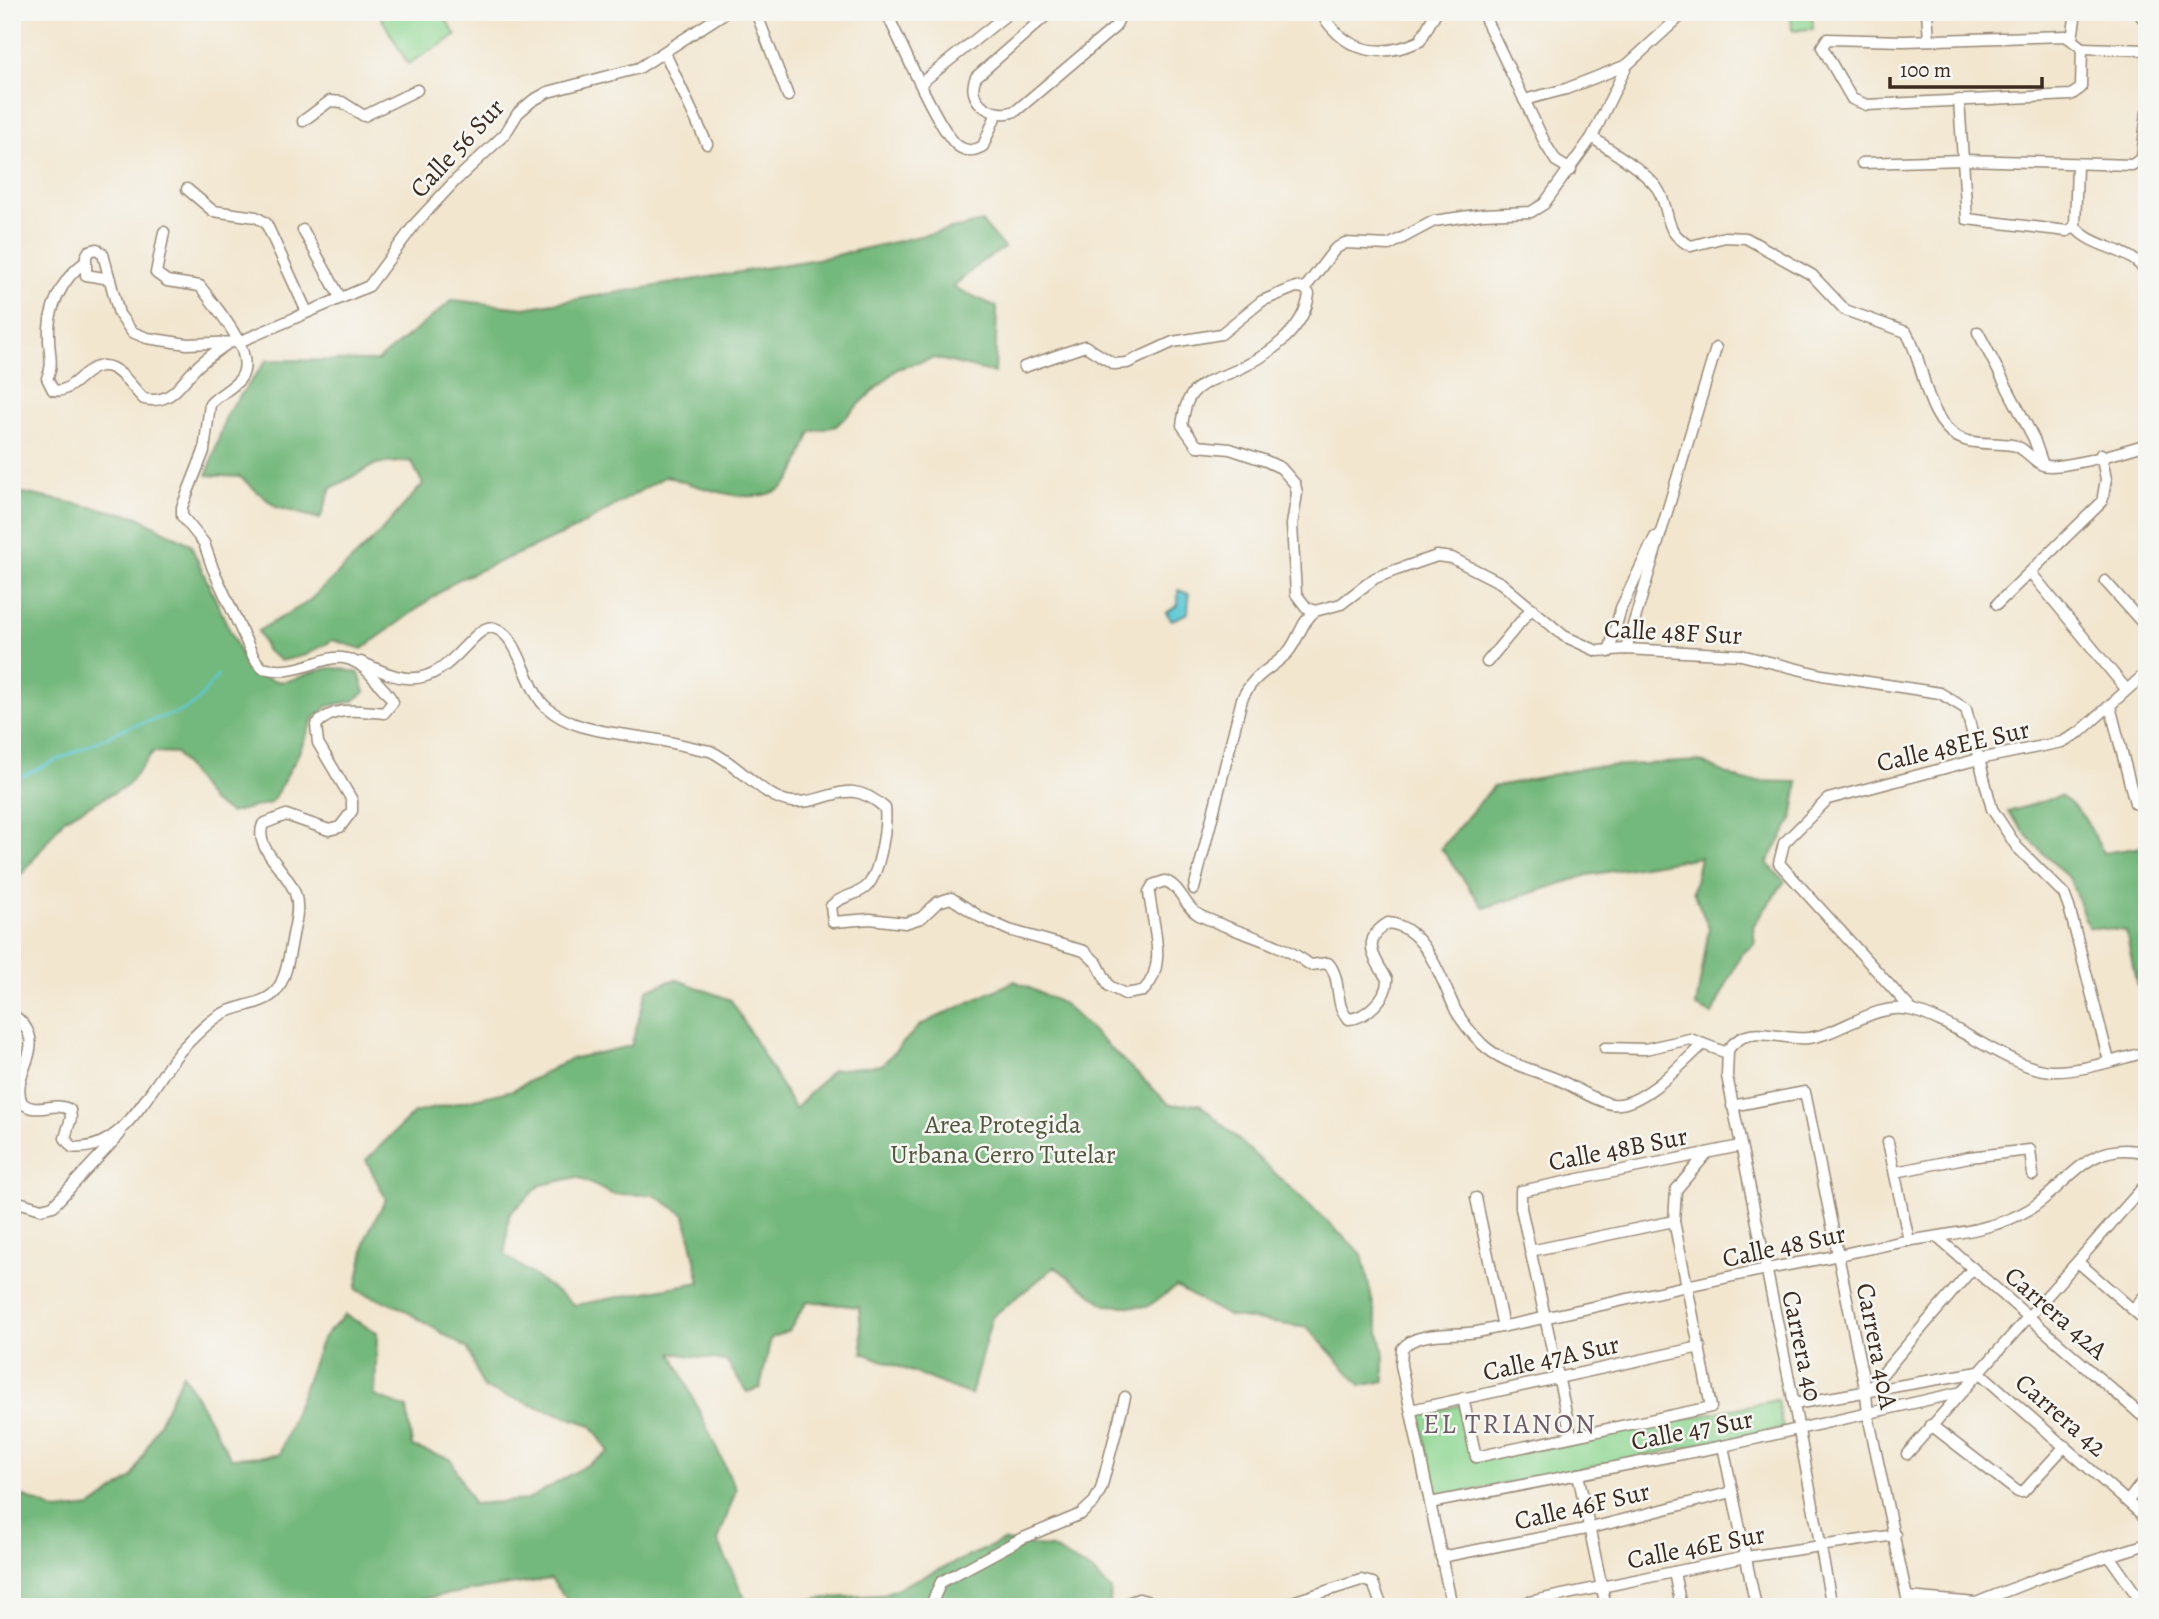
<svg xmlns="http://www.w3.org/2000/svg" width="2159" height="1619" viewBox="0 0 2159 1619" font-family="Alegreya,serif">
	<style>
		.green { fill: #8fd792; stroke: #658058; stroke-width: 2 }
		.forest { fill: #73b87c; stroke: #57714d; stroke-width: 2; fill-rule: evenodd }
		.water { fill: #5dc9d5; stroke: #4c7a7a; stroke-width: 2 }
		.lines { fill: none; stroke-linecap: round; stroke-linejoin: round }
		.stream { stroke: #5dc9d5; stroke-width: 2.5 }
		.minor-casing { stroke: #968876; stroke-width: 13 }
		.minor { stroke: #fff; stroke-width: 10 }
		.labels { text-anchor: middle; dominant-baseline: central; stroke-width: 5; stroke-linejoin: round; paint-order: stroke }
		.street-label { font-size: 26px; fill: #3b2a1e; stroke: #f6f6f2 }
		.park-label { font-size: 26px; fill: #50553b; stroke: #f6f6f2 }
		.neighbourhood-label { font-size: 28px; letter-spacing: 2px; fill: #6d5c66; stroke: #f6f6f2 }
	</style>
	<rect width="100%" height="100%" fill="#f6f6f2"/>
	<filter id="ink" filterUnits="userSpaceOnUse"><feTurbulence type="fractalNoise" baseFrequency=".0143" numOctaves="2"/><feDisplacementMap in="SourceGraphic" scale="14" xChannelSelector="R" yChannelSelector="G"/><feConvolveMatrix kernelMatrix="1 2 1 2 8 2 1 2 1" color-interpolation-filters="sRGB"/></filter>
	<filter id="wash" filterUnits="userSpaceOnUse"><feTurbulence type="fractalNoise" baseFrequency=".00686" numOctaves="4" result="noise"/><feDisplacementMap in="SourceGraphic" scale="28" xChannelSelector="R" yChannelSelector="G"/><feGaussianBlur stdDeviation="1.57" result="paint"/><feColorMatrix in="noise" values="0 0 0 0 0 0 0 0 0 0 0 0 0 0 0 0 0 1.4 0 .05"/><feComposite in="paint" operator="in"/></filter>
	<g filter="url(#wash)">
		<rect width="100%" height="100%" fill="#f2e6cf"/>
		<g class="green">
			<polygon points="378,12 442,12 456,36 408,64"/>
			<polygon points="1791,12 1812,12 1813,29 1792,30"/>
			<polygon points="1777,1400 1783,1428 1436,1498 1420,1415 1461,1405 1475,1461"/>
		</g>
		<g class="forest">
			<path d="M 982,222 L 1004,248 L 980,263 L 953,287 L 997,307 L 995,373 L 934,358 L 897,369 L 836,426 L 811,432 C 804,447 799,468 789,481 C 764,513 697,486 666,476 L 573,530 L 457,580 L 362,649 L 333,640 L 306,655 L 281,661 L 267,651 L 258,631 L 308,602 L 377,536 L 423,484 L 411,461 L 376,464 L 331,488 L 320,519 L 276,507 L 240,477 L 207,475 L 227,413 L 267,360 L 377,361 L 453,300 L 524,308 L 823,258 Z"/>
			<path d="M 18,492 L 136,516 L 190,544 L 247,668 C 292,695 289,674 331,668 C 339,667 350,671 359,673 L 365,692 L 353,701 L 328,706 L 313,720 L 296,759 L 271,803 L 230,813 L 211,801 L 176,753 L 153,752 L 127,786 L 65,818 L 23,873 L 12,875 L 12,494 Z"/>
			<polygon points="1699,761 1743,781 1798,782 1792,820 1767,863 1785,881 1753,926 1755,944 1741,954 1712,1014 1696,1007 1709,928 1693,891 1700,857 1588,875 1484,908 1441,848 1493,787 1590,767"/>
			<path d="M 2060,796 C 2084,810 2091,829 2103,853 L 2143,847 L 2147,869 L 2147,983 L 2137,986 L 2126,931 L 2088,927 L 2070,879 L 2035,845 L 2008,812 Z"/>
			<path d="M 675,979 L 731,1000 L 795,1109 L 832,1070 L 882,1065 L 920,1025 L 1015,981 L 1064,1004 L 1170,1105 L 1200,1104 L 1362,1254 L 1384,1354 L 1384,1381 L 1361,1386 L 1308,1328 L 1228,1316 L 1176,1287 L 1147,1307 L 1106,1305 L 1055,1267 L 992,1317 L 971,1395 L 863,1353 L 859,1307 L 807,1301 L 789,1331 L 771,1338 L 760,1388 L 747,1392 L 726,1361 L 672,1353 L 736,1490 L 718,1541 L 747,1603 L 882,1595 L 1003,1541 L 1052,1548 L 1092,1571 L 1111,1590 L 1109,1607 L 573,1607 L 551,1579 L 442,1595 L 389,1607 L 12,1607 L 12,1491 L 57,1511 L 91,1507 L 132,1478 L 183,1374 L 231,1458 L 279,1455 L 322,1339 L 345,1315 L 377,1332 L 375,1396 L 407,1408 L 412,1447 L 451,1459 L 473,1504 L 527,1500 L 609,1452 L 591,1425 L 483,1388 L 468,1349 L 399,1307 L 356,1290 L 367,1235 L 386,1199 L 366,1160 L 414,1113 L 513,1090 L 570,1059 L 631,1046 L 647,990 ZM 577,1177 L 612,1194 L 654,1195 L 685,1215 L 700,1282 L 575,1305 L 505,1255 L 509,1214 L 541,1185 Z"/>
		</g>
		<polygon class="water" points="1178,590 1189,594 1188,613 1172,620 1166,613 1178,605"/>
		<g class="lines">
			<polyline class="stream" points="12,781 126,728 180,712 196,703 218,675"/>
		</g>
	</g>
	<g filter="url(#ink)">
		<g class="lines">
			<g class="minor-casing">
				<g id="minor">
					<polyline points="756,12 788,96"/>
					<path d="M 886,12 C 900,39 938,131 958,146 C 966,152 975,151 983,146 L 996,115"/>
					<path d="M 1050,12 L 976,77 C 964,102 996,121 1017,110 L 1115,27 L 1122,12"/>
					<polyline points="1482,12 1546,145 1556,161 1571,170"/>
					<polyline points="1927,12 1929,39"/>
					<polyline points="2141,16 2147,23"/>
					<path d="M 1325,19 C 1350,54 1382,58 1420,41 L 1436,12"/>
					<polygon points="2066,36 2082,48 2081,88 2071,95 1867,105 1852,99 1822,47 1827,39 1904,41"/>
					<polyline points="2072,39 2076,12"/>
					<polyline points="2082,48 2147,50"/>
					<polyline points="665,53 707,144"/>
					<polyline points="921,83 1010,12"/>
					<polyline points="1524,100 1566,89 1627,65"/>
					<polyline points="1959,100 1967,219 2067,231 2075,227"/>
					<polyline points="303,121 330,101 342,102 364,116 417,90"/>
					<path d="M 1592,137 C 1612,152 1642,168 1657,188 C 1673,212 1660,230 1691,246 L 1725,237 L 1746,238 L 1812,275 L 1845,310 L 1906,332 C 1923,360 1922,393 1941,421 C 1960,449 1983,441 2012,445 C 2024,446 2032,461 2043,465 C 2058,471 2128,450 2147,444"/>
					<polyline points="1862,163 1964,160 2132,165 2142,158 2147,112"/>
					<path d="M 2077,165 L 2075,227 C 2094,250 2131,246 2147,274"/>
					<polyline points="187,189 213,211 256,217 266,223 307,312"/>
					<polyline points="303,230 340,297"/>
					<path d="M 85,262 C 61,279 47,311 49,339 C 49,352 54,366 47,378 L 53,390 C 74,396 87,357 112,368 C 125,374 134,390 144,399 C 171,405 180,384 195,369 C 204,359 216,352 227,344"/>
					<polyline points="110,279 86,275 86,256 89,251 97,249 103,254 119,314 132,332 147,338 187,344 239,342 369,286 415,224 454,182 505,134 518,113 532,101 548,92 639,68 726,12"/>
					<polyline points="1305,288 1335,249 1345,243 1389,245 1434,221 1483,214 1531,212 1544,204 1592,137 1627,65 1685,12"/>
					<polyline points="1978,332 2034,439 2043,465"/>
					<path d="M 1024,367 L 1085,346 L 1114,364 L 1127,363 L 1173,342 L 1221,334 L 1262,301 L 1296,287 L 1305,288 L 1309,294 C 1305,329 1269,355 1239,369 C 1223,377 1203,380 1192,394 C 1185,403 1184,414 1182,425 L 1197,446 L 1230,449 L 1266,461 L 1281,468 L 1295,484 L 1297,493 L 1292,525 L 1296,594 L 1306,607 L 1315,611 L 1341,604 L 1375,578 L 1396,570 L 1437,556 L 1452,558 L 1501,583 L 1564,636 L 1597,651 L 1626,649 L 1741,655 L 1822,675 L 1940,693 L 1966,709 L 1992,809 L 2017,847 L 2064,894 L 2069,907 L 2109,1061"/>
					<polyline points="2031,573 2126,689"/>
					<polyline points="2105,581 2147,628"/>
					<polyline points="1997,604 2102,502 2106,479 2101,454"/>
					<polyline points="1626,649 1716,348"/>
					<polyline points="1609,652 1621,608 1655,537"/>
					<path d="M 361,662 C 375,668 391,677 407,678 C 451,683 473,622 494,628 C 520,635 526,689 546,707 C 574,732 612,732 647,738 C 668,741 689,747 710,751 C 738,763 764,800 793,802 C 831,804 846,774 885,808 C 887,826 880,876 865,888 C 855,896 840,896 831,906 L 833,922 L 870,919 L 905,923 L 921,918 L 938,902 L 951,898 L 980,917 L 1009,930 L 1084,951 L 1097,963 L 1109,986 L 1125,994 L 1143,991 C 1169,966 1152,924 1149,892 L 1153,885 L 1165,881 C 1181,886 1184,907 1199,915 C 1233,932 1282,942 1310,965 L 1328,963 C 1343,979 1333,1007 1349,1019 C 1366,1018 1388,997 1387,979 C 1374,958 1360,940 1388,923 C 1426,926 1442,982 1456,1011 C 1463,1023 1472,1034 1482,1044 C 1503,1064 1533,1069 1559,1080 C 1576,1087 1594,1101 1612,1104 C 1640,1109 1684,1062 1703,1044"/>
					<polyline points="1487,662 1532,608"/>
					<polyline points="2110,706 2135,803 2147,809"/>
					<path d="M 1194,889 L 1242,699 C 1254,673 1270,671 1288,652 C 1299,639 1301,622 1315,611"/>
					<polyline points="1912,1010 1779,863 1784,843 1828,799 1979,759 2062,742 2080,732 2147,672"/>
					<path d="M 12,1014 C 55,1045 8,1071 22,1103 C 38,1116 53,1100 70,1110 L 71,1118 L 65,1138 L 72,1147 C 125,1154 152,1082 182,1049 C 194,1037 207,1022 222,1014 C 238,1005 264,1005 276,991 C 288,976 290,948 294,930 C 297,917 299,905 295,893 C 287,869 253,849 263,824 L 286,815 L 329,830 L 340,827 L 352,811 L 352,800 L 318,743 L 316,725 C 334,705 359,711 384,713 L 393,702 C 388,692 379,685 372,676 C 334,633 313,681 262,668 L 254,658 L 213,569 L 204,543 L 182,516 L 182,507 L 204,451 L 210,404 C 219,394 232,389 240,379 C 259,354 215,307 200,286 L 167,281 L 156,273 L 164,232"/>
					<polyline points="1605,1048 1645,1049 1690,1039 1727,1053"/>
					<polyline points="1732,1106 1805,1092 1866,1393 1868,1415 1909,1607"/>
					<polyline points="1888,1142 1909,1241"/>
					<polyline points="1896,1172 1969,1157 2030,1150 2033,1175"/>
					<polyline points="1476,1198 1503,1327"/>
					<polyline points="12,1218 16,1206 22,1203 41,1209 53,1206 120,1134"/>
					<polyline points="1938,1238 2147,1420"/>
					<polyline points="1530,1251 1674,1221"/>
					<polyline points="2078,1262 2147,1322"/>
					<polyline points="2133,1309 2147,1293"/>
					<polyline points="1979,1372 2147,1519"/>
					<polyline points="1867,1392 1973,1268"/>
					<polyline points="1463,1398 1476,1457 1711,1407 1674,1221 1676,1190 1707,1153"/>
					<polyline points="1794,1404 1979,1372"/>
					<polyline points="1411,1410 1700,1347"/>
					<polyline points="2139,1413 2147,1404"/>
					<polyline points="1931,1425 2018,1492 2023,1492 2065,1446"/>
					<polyline points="1571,1435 1521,1208 1521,1191 1740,1146"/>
					<polyline points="1723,1446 1756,1607"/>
					<polyline points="1907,1454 2147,1183"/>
					<polyline points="1578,1474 1606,1607"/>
					<polyline points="2128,1501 2147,1476"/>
					<polyline points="1430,1503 1723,1446 1962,1392"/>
					<polyline points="2109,1556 2145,1607"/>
					<polyline points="1441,1557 1591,1528 1732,1492"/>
					<polyline points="1674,1572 1681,1607"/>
					<polyline points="1908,1597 1976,1603 2039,1578 2147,1544"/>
					<polyline points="930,1607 941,1582 1021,1539 1081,1514 1094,1502 1101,1489 1125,1397"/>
					<polyline points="1116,1607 1139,1599 1167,1607"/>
					<polyline points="1256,1607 1283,1605 1361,1580 1373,1583 1382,1607"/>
					<path d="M 1452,1607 L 1401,1365 L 1402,1349 C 1416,1330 1456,1336 1477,1332 C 1585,1310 1691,1283 1798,1263 C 1835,1257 1871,1247 1907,1241 C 1947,1234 1994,1231 2030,1209 C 2071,1183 2088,1138 2147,1153"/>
					<polyline points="1505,1607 1746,1557 1895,1535"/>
					<path d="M 1832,1607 L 1794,1404 L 1727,1076 L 1728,1050 C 1748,1021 1779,1041 1808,1038 C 1842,1034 1874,1002 1910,1010 C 1955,1020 2009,1069 2052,1071 C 2083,1072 2117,1059 2147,1052"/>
				</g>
			</g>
			<use href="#minor" class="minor"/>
		</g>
	</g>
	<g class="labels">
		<g class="street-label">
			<text transform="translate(457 148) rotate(-47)">Calle 56 Sur</text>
			<text transform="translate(1673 632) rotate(3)">Calle 48F Sur</text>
			<text transform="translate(1953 746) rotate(-13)">Calle 48EE Sur</text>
			<text transform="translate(1618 1149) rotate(-11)">Calle 48B Sur</text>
			<text transform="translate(1784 1246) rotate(-12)">Calle 48 Sur</text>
			<text transform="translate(2056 1313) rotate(41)">Carrera 42A</text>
			<text transform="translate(1802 1346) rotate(78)">Carrera 40</text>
			<text transform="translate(1877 1346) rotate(79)">Carrera 40A</text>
			<text transform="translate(1551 1358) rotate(-12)">Calle 47A Sur</text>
			<text transform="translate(2061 1415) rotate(41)">Carrera 42</text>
			<text transform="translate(1692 1430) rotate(-11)">Calle 47 Sur</text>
			<text transform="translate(1582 1506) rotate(-13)">Calle 46F Sur</text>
			<text transform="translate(1696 1547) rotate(-11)">Calle 46E Sur</text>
		</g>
		<g class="park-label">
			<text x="1003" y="1124">Area Protegida<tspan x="1003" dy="30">Urbana Cerro Tutelar</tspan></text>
		</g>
		<g class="neighbourhood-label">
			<text x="1510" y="1424">EL TRIANON</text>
		</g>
	</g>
	<rect width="2159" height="1619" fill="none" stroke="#f6f6f2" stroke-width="42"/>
	<path d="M1890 77v10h152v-10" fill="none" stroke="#3b2a1e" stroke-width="3.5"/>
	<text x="1900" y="77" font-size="21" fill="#3b2a1e" stroke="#f6f6f2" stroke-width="5" paint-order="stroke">100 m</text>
</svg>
